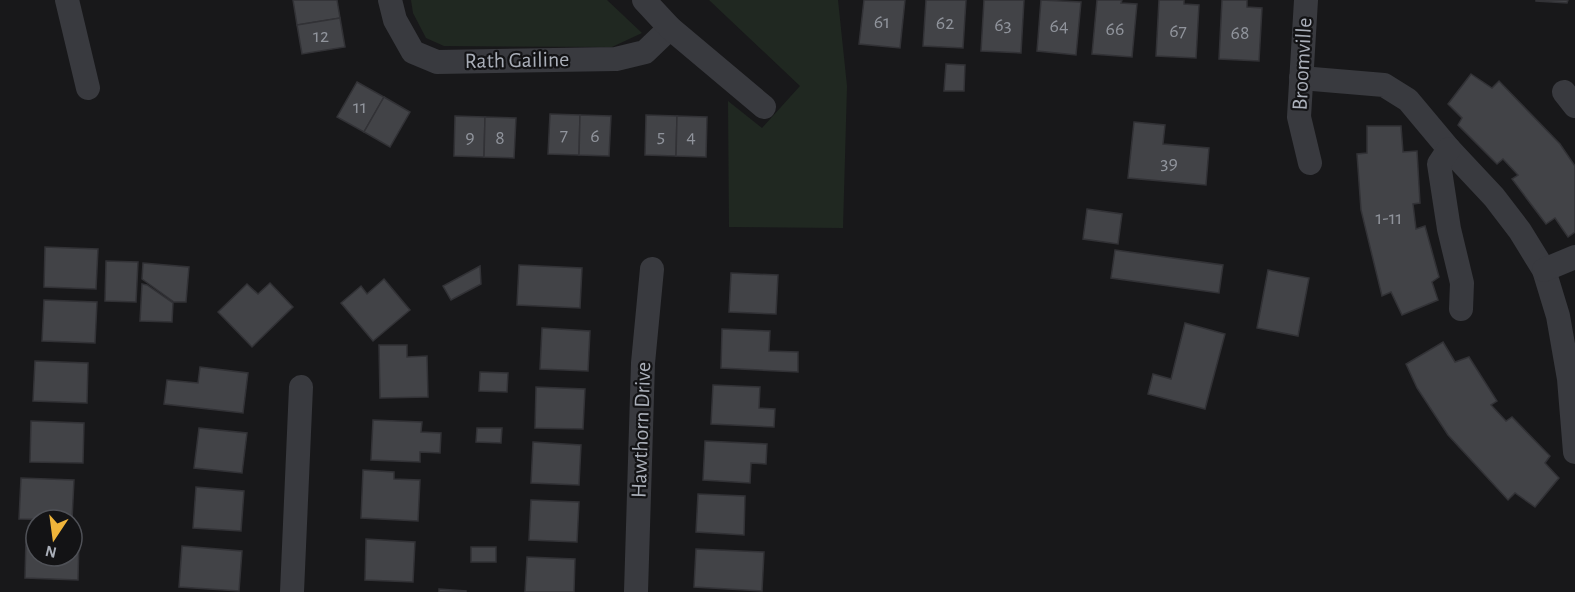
<svg xmlns="http://www.w3.org/2000/svg" width="1575" height="592" viewBox="0 0 1575 592" font-family="'Alegreya Sans',sans-serif">
	<style>
		.green { fill: #202821 }
		.building { fill: #424347; stroke: #323236; stroke-width: 1.5 }
		.lines { fill: none; stroke-linecap: round; stroke-linejoin: round }
		.street { stroke: #393a3f; stroke-width: 24 }
		.labels { text-anchor: middle; dominant-baseline: central; stroke-width: 4.5; stroke-linejoin: round; paint-order: stroke }
		.number-label { font-size: 20px; fill: #90949c }
		.street-label { font-size: 22px; fill: #aaafb9; stroke: #131315 }
	</style>
	<rect width="100%" height="100%" fill="#18181a"/>
	<g class="green">
		<polygon points="411,0 607,0 642,33 612,47 444,46 426,38 413,13"/>
		<polygon points="709,0 838,0 847,86 843,228 729,227 728,101 762,128 800,86"/>
	</g>
	<g class="building">
		<polygon points="293,0 337,0 340,18 297,25"/>
		<polygon points="864,0 905,0 900,48 859,44"/>
		<polygon points="926,0 966,0 963,48 923,46"/>
		<polygon points="984,0 1024,0 1021,53 981,51"/>
		<polygon points="1041,0 1081,2 1076,55 1037,51"/>
		<polygon points="1097,0 1122,0 1121,3 1137,4 1132,57 1092,54"/>
		<polygon points="1159,0 1184,0 1184,4 1199,5 1196,58 1156,56"/>
		<polygon points="1222,0 1247,0 1247,7 1262,8 1259,61 1219,59"/>
		<polygon points="1536,0 1568,0 1567,3 1536,1"/>
		<polygon points="340,18 345,47 302,54 297,25"/>
		<polygon points="946,64 965,65 964,91 944,91"/>
		<polygon points="1471,74 1492,88 1499,81 1560,144 1575,166 1575,232 1568,237 1555,218 1546,224 1512,179 1518,175 1503,159 1497,164 1458,125 1462,118 1448,104"/>
		<polygon points="357,82 384,97 364,132 337,117"/>
		<polygon points="384,97 410,112 390,147 364,132"/>
		<polygon points="550,114 580,115 579,155 548,154"/>
		<polygon points="580,115 611,116 609,156 579,155"/>
		<polygon points="646,115 677,116 676,156 645,155"/>
		<polygon points="455,116 485,117 484,157 454,156"/>
		<polygon points="677,116 707,117 706,157 676,156"/>
		<polygon points="485,117 516,118 514,158 484,157"/>
		<polygon points="1134,122 1165,125 1163,144 1209,148 1206,185 1128,178"/>
		<polygon points="1367,126 1401,126 1403,152 1417,151 1420,203 1413,204 1416,229 1425,226 1439,277 1432,282 1438,300 1402,315 1391,292 1382,296 1361,210 1357,154 1367,153"/>
		<polygon points="1087,209 1122,214 1118,244 1083,239"/>
		<polygon points="45,247 98,249 96,289 44,287"/>
		<polygon points="1115,250 1223,265 1219,293 1111,278"/>
		<polygon points="106,261 138,262 136,302 105,301"/>
		<polygon points="143,263 189,267 186,302 174,302 142,279"/>
		<polygon points="519,265 582,268 580,308 517,305"/>
		<polygon points="480,266 481,284 451,300 443,286"/>
		<polygon points="1268,270 1309,278 1298,336 1257,328"/>
		<polygon points="731,273 778,275 776,314 729,312"/>
		<polygon points="384,279 410,310 373,341 341,303 361,286 367,294"/>
		<polygon points="270,283 293,307 252,347 218,312 247,284 258,294"/>
		<polygon points="142,284 147,285 173,303 172,322 140,321"/>
		<polygon points="44,300 97,302 95,343 42,341"/>
		<polygon points="1185,323 1225,334 1205,409 1148,394 1153,374 1171,379"/>
		<polygon points="542,328 590,331 588,371 540,369"/>
		<polygon points="722,329 770,331 769,351 798,352 798,372 721,368"/>
		<polygon points="1443,342 1455,362 1469,357 1497,401 1491,405 1506,421 1512,417 1550,456 1545,463 1559,478 1535,507 1515,493 1508,500 1448,435 1417,388 1406,364"/>
		<polygon points="379,345 407,345 407,357 427,356 428,397 380,398"/>
		<polygon points="35,361 88,363 87,403 33,401"/>
		<polygon points="200,367 248,373 243,413 164,404 167,380 198,383"/>
		<polygon points="480,372 508,373 507,392 479,391"/>
		<polygon points="713,385 760,387 759,408 775,409 774,427 711,424"/>
		<polygon points="536,387 585,389 583,429 535,428"/>
		<polygon points="373,420 422,422 421,432 441,433 440,453 420,452 420,462 371,460"/>
		<polygon points="31,421 84,423 83,463 30,462"/>
		<polygon points="199,428 247,433 242,473 194,468"/>
		<polygon points="477,428 502,428 501,443 476,442"/>
		<polygon points="705,441 767,444 766,464 751,463 750,483 703,480"/>
		<polygon points="533,442 581,445 579,485 531,483"/>
		<polygon points="363,470 394,472 394,479 420,480 418,521 361,518"/>
		<polygon points="21,478 74,480 72,520 19,519"/>
		<polygon points="196,487 244,491 241,531 193,528"/>
		<polygon points="698,494 745,496 744,535 696,532"/>
		<polygon points="531,500 579,502 577,542 529,540"/>
		<polygon points="26,538 36,538 36,556 72,556 72,539 79,539 78,580 25,578"/>
		<polygon points="366,539 415,542 413,582 365,580"/>
		<polygon points="182,546 242,551 239,591 179,587"/>
		<rect x="471" y="547" width="25" height="15"/>
		<polygon points="696,549 764,552 762,591 694,587"/>
		<polygon points="527,557 575,559 574,592 525,592"/>
		<polygon points="439,589 466,591 466,592 439,592"/>
	</g>
	<g class="lines">
		<g class="street">
			<polyline points="67,0 88,88"/>
			<polyline points="390,0 395,20 413,52 437,62 616,59 645,52 670,28"/>
			<polyline points="644,0 670,28 764,107"/>
			<polyline points="1306,0 1299,117 1310,163"/>
			<polyline points="1301,78 1384,85 1408,100 1449,149 1494,197 1520,231 1544,270 1558,316 1569,379 1575,452"/>
			<polyline points="1564,92 1575,106"/>
			<polyline points="1449,149 1439,164 1449,229 1462,283 1461,309"/>
			<polyline points="1544,270 1575,257"/>
			<polyline points="292,592 301,387"/>
			<polyline points="636,592 643,363 652,269"/>
		</g>
	</g>
	<g class="labels">
		<g class="number-label">
			<text x="882" y="22">61</text>
			<text x="945" y="23">62</text>
			<text x="1003" y="25">63</text>
			<text x="1059" y="26">64</text>
			<text x="1115" y="29">66</text>
			<text x="1178" y="31">67</text>
			<text x="1240" y="33">68</text>
			<text x="321" y="36">12</text>
			<text x="360" y="107">11</text>
			<text x="564" y="135">7</text>
			<text x="595" y="136">6</text>
			<text x="661" y="136">5</text>
			<text x="470" y="137">9</text>
			<text x="691" y="137">4</text>
			<text x="500" y="138">8</text>
			<text x="1169" y="163">39</text>
			<text x="1389" y="218">1-11</text>
		</g>
		<g class="street-label">
			<text transform="translate(517 60) rotate(-1)">Rath Gailine</text>
			<text transform="translate(1302 64) rotate(-87)">Broomville</text>
			<text transform="translate(641 430) rotate(-88)">Hawthorn Drive</text>
		</g>
	</g>
	<g transform="translate(54 538) rotate(193)"><circle r="28" fill="#131315" stroke="#4f5157" stroke-width="1.5"/>
	<path d="M0-4.5L10 22L0 15L-10 22Z" fill="#f0b53a"/>
	<text y="-9" font-size="16" font-weight="bold" text-anchor="middle" fill="#aaafb9">N</text>
	</g>
</svg>
